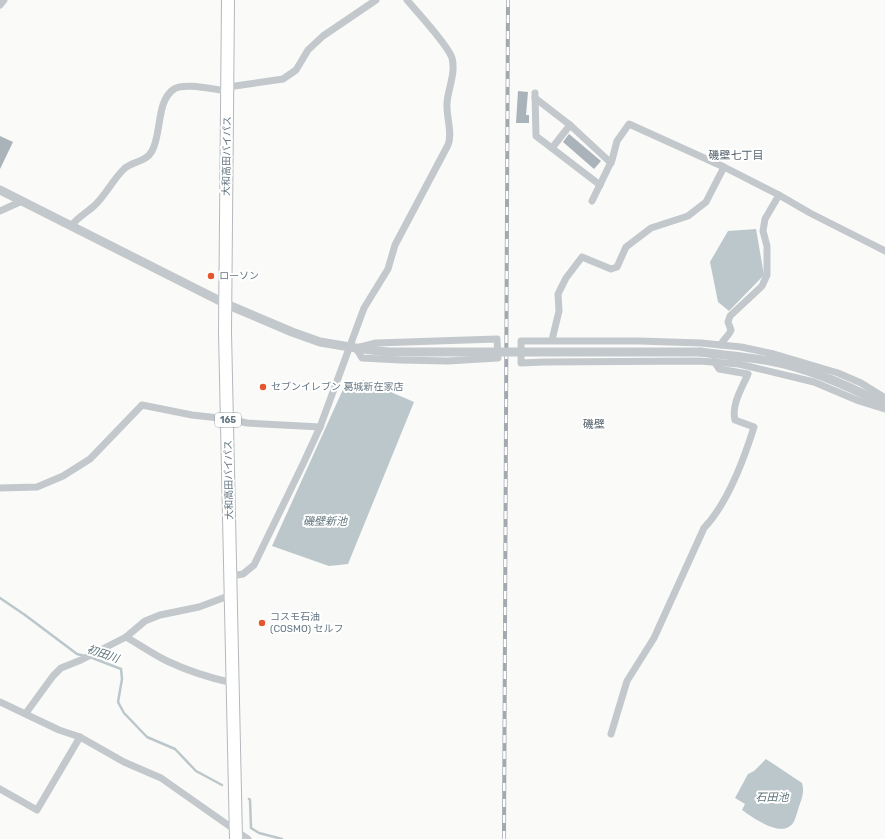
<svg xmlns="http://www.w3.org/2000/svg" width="885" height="839" viewBox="0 0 885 839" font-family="Rubik,'Noto Sans JP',sans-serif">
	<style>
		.water { fill: #bbc7cb }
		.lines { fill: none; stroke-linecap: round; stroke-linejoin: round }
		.stream { stroke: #bbc7cb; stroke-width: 2.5 }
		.building { fill: #aab3b9 }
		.trunk-casing { stroke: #b4b9bd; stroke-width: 14 }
		.minor { stroke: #c3c8cc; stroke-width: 7 }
		.tertiary { stroke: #c3c8cc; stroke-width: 9 }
		.trunk { stroke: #fff; stroke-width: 12 }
		.rail-casing { stroke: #a2aab0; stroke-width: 4 }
		.rail { stroke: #fff; stroke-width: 2.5; stroke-dasharray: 8; stroke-linecap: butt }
		.tertiary-bridge { stroke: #c3c8cc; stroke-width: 9 }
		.poi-dot { fill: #e4572e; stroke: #fff; stroke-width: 1.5 }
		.labels { text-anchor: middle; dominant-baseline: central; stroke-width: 4; stroke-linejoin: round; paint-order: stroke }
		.shield { fill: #fff; stroke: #939fa8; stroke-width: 1 }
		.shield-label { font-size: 9px; font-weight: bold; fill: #657683 }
		.street-label { font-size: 10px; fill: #657683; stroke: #fff }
		.poi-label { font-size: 10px; fill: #657683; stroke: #fff; text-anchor: start }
		.neighbourhood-label { font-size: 11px; fill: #57646e; stroke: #fff }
		.water-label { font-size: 11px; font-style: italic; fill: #60757c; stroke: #fff }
	</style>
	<rect width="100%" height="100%" fill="#fafaf8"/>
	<g class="water">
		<polygon points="756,229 764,275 729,311 718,302 710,262 728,231"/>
		<polygon points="363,380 414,402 348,564 329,566 272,546 345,385"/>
		<path d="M 766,759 L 802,783 C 805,793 801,800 798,810 C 796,815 795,823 790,826 C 778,836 752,817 742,810 L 745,804 L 735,798 L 748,774 L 754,771 Z"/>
	</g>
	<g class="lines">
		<g class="stream">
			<polyline points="0,598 25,615 77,654 85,656"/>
			<polyline points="90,657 121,669 122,679 118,702 124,713 147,737 175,749 196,771 222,785"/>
			<polyline points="249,799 250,800 251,828 259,833 282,839"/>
		</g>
	</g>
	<g class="building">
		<polygon points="518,91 528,92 526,115 529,115 529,123 516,123"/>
		<polygon points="569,134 601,161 594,169 563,142"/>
		<polygon points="0,136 13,142 0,169"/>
	</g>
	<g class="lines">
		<g class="trunk-casing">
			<polyline id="trunk" points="228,0 225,332 236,839"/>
		</g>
		<g class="minor">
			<polyline points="0,5 4,0"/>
			<polyline points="228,87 283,79 296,70 308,50 323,36 376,0"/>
			<polyline points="535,93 536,136 600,185"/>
			<polyline points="535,98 570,125 611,163"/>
			<polyline points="552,148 570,125"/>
			<polyline points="592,201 612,160 617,141 629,124 724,167 779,195 810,213 885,251"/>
			<polyline points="0,211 22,201"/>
			<path d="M 71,226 C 78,217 86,213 94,206 C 106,195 113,179 125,168 C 134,161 146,162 152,151 C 162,133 156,101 174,89 C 185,82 215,90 228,91"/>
			<polygon points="497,339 498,358 448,361 400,360 362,358 356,348 376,343"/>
			<polyline points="552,340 559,311 558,294 566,278 582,257 611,269 617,267 626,247 651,228 688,216 706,202 724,167"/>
			<path d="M 721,345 C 723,339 729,336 731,330 L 728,322 L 730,316 L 762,286 L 767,275 L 767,246 L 763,231 L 765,219 L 779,195"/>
			<polyline points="885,398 861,383 838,373 774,354 741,347 701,343 639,341 521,341 521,363 544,362 699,361 739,364 814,382 859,401 885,409"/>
			<polyline points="0,488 37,487 63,476 90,459 142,405 192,415 228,419 247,423 320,427"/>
			<path d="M 231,576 L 243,574 L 254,565 L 303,464 L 320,427 L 364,308 L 388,269 L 395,245 L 448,145 C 453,133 446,117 447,103 C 448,89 456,73 452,58 C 448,45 417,12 407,0"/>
			<polyline points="126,637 145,621 160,615 199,607 231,595"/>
			<polyline points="0,702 59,730 80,737 124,762 161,778 248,839"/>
			<path d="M 26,713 L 53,676 L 61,668 L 81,660 L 126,637 C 140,645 153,654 167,661 C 188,671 210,678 233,683"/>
			<path d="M 611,734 L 627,681 L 654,638 L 704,528 C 727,504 744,459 754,427 L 735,420 C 731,405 742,388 748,374 L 719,369 L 714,361"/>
			<polyline points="0,789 37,810 80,737"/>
		</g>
		<g class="tertiary">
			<polyline points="0,190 226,304 292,332 320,342 356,348 387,352"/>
			<path d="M 700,352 C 723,355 747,357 770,361 C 810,368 849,386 885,405"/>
		</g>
		<use href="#trunk" class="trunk"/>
		<g class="rail-casing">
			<polyline id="rail" points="504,839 508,0"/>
		</g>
		<use href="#rail" class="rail"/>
		<polyline class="tertiary-bridge" points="387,352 700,352"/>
	</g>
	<g class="poi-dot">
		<circle cx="211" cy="276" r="4"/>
		<circle cx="263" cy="387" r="4"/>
		<circle cx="262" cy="623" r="4"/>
	</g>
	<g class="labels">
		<rect class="shield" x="215" y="413" width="26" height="14" rx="3"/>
		<g class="shield-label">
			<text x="228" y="420">165</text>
		</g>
		<g class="street-label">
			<text transform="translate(227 156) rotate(-89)">大和高田バイパス</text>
			<text transform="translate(229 480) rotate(-91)">大和高田バイパス</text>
		</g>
		<g class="poi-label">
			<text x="219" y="276">ローソン</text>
			<text x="271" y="387">セブンイレブン 葛城新在家店</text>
			<text x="270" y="617">コスモ石油<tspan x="270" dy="12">(COSMO) セルフ</tspan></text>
		</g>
		<g class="neighbourhood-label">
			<text x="736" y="155">磯壁七丁目</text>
			<text x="594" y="424">磯壁</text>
		</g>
		<g class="water-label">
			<text x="325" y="521">磯壁新池</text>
			<text transform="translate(103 654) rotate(19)">初田川</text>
			<text x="772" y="797">石田池</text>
		</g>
	</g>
</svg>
